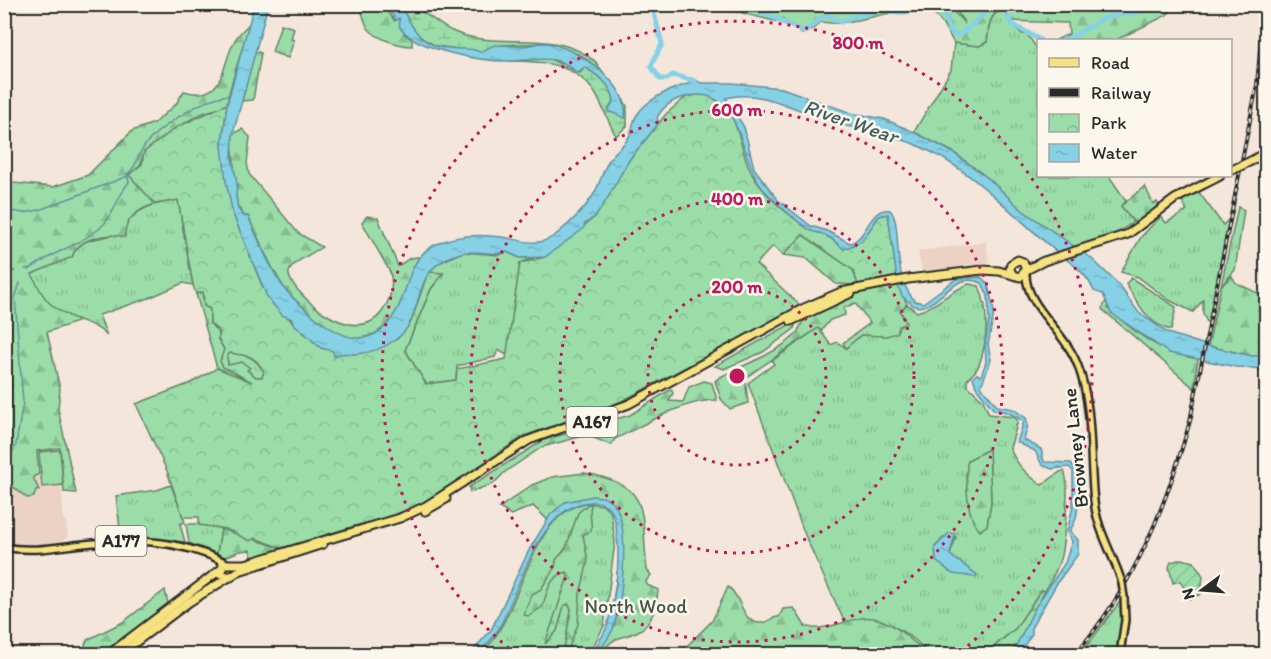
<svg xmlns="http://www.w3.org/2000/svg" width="1271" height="659" viewBox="0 0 1271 659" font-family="Itim,sans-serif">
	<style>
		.built { fill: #ecd2c4 }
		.grass { fill: url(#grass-tufts); stroke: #63846a; stroke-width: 1.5; fill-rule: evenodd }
		.forest { fill: url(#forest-firs); stroke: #63846a; stroke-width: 1.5 }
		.wetland { fill: url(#wetland-marsh); stroke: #63846a; stroke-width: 1.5 }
		.cemetery { fill: url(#cemetery-stones); stroke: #63846a; stroke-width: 1.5 }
		.park { fill: url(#park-crowns); stroke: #63846a; stroke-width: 1.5; fill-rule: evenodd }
		.garden { fill: url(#garden-furrows); stroke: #63846a; stroke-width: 1.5 }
		.pitch { fill: #9bdda8; stroke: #63846a; stroke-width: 1.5 }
		.water { fill: url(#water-ripples); stroke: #628f9b; stroke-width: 1.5 }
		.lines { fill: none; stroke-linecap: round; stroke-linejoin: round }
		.stream { stroke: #628f9b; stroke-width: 1.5 }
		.river { stroke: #86d1e6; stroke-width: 5 }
		.major-casing { stroke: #2b2b2b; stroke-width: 10 }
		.highway-casing { stroke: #2b2b2b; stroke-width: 11 }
		.major { stroke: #f7e281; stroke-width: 5 }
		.highway { stroke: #f7e281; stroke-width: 7 }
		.rail-casing { stroke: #2b2b2b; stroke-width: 4 }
		.rail { stroke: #fbf7ec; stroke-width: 1.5; stroke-dasharray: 4.5; stroke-linecap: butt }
		.major-bridge-casing { stroke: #2b2b2b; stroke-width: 10; stroke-linecap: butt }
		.highway-bridge-casing { stroke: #2b2b2b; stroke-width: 11; stroke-linecap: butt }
		.major-bridge { stroke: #f7e281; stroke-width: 5 }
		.highway-bridge { stroke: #f7e281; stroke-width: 7 }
		.ring { fill: none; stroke: #c2185b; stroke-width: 3; stroke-dasharray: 3 6 }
		.labels { text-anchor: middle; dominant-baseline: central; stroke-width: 5; stroke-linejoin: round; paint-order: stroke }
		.shield { fill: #fbf7ec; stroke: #696865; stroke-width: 1.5 }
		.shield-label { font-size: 18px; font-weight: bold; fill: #2b2b2b }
		.street-label { font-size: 20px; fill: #2b2b2b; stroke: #fbf7ec }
		.park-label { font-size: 20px; fill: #47584a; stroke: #fbf7ec }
		.water-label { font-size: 21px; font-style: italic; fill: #465d63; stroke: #fbf7ec }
		.centre { fill: #c2185b; stroke: #fbf7ec; stroke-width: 3 }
		.ring-label { font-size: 18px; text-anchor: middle; font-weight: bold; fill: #c2185b; stroke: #fbf7ec; stroke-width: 5; stroke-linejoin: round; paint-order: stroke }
	</style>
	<defs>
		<pattern id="grass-tufts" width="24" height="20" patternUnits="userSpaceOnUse" patternTransform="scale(1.5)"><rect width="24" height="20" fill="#9bdda8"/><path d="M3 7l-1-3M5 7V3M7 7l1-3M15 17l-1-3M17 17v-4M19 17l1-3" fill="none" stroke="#86be91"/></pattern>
		<pattern id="forest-firs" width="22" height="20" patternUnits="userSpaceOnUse" patternTransform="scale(1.5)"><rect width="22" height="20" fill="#9bdda8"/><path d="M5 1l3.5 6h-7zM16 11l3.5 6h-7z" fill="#86be91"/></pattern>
		<pattern id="wetland-marsh" width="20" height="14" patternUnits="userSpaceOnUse" patternTransform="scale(1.5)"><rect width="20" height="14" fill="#9bdda8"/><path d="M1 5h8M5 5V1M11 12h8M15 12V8" fill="none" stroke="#86be91"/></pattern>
		<pattern id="cemetery-stones" width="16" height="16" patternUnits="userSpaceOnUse" patternTransform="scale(1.5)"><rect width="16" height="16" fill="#9bdda8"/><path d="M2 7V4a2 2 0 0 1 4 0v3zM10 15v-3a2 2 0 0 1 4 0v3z" fill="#86be91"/></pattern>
		<pattern id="park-crowns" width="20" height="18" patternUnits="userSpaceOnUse" patternTransform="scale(1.5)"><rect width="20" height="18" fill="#9bdda8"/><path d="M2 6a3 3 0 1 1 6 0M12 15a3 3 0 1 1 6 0" fill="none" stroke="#86be91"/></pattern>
		<pattern id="garden-furrows" width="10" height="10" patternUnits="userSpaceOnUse" patternTransform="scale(1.5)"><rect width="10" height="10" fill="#9bdda8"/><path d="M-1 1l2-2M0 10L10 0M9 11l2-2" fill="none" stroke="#86be91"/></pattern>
		<pattern id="water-ripples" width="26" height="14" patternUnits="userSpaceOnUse" patternTransform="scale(1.5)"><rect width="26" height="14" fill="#86d1e6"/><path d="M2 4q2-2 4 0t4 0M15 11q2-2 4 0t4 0" fill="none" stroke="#74b4c5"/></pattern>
	</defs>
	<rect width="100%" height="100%" fill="#f4e6da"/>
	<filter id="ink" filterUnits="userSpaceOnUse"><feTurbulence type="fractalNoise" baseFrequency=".0167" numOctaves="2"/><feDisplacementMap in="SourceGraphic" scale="12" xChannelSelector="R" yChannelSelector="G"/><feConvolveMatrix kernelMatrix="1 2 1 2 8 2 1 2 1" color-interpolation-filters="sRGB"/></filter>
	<g filter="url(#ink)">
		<g class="built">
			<polygon points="986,242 989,262 922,272 918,251"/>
			<polygon points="61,447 63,519 66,520 68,538 51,545 19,546 5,544 4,490 18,484 37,451"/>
		</g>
		<g class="grass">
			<path d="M 1003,9 L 1009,21 L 1022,34 L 1027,34 L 1038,50 L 1038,176 L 1109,176 L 1126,201 L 1121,206 L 1133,222 L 1114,235 L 1075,247 L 1022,210 L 988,178 L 953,152 L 914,132 L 951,70 L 954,43 L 979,46 L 987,42 C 989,29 989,13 1003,9 Z"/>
			<polygon points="281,24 294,28 291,39 294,40 288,58 272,52"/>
			<polygon points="1198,191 1223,225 1229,219 1208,324 1203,314 1203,300 1193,312 1169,300 1138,277 1121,272 1141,237 1161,216 1166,223 1187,211 1182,200"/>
			<path d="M 178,200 L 193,285 L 183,283 L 149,298 L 99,315 L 107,336 C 93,320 68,320 51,307 C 42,299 37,285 31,274 L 72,257 C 79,235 103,241 119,232 C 125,229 126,223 131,218 C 145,205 159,203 178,200 Z"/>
			<polygon points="1238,207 1244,210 1235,270 1221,286"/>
			<polygon points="462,252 499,255 507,252 520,258 534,258 520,263 507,355 498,350 495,357 457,366 456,380 426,384 405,350 431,289 443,274 428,272 439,263"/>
			<path d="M 1131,278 L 1176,307 L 1171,330 C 1147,324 1138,303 1126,284 Z"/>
			<path d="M 969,284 L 979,286 C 989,309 988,341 979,365 C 977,371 971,375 967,380 L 967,385 L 983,400 L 989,414 L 1014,417 L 1018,421 L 1010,448 C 1016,465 1028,476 1042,485 L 1060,472 L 1064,471 C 1071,485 1064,539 1061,556 C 1058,569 1051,580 1045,591 L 1041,590 L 1016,628 L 999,642 L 990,654 L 933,654 C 925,652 922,646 915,640 C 889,621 877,616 845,623 L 807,540 L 748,383 L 774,364 L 772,361 L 818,328 L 831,345 L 837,342 L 846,348 L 860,335 L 873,335 L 901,326 L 904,317 L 900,311 L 907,304 L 917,312 C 937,307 949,291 969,284 ZM 989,449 L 991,502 L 987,525 L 966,479 L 968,460 ZM 944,537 L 956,537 L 950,555 L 977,575 L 973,577 L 949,572 L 935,547 Z"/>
			<polygon points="202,291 204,306 210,309 210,323 221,337 218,339 224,349 223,367 248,379 253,384 217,368 196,294"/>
			<polygon points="796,321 794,329 763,352 724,369 715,366"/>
			<path d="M 230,352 C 245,353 256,358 264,372 L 262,377 L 256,377 L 247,370 L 249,368 L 228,365 L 227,356 Z"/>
			<polygon points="171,485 185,522 180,524 185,542 121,537 116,496 157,490"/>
			<path d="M 586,503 L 604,505 L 611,513 L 615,542 L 604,626 L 589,654 L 481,654 C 522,618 527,514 586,503 Z"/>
			<polygon points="186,524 206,524 221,529 217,554 189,543"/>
			<polygon points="1121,600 1122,617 1116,654 1081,654"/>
		</g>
		<g class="forest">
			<path d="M 360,5 L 382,5 L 395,21 L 399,18 L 404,33 L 412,40 L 412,46 C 403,46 397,44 388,41 C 366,32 366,27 360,5 Z"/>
			<path d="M 728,5 L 948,5 L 965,24 L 953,5 L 1176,5 L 1167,15 L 1116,40 L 1056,40 L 1069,34 L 1068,23 L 1009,21 L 1003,9 C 989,13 988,29 987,42 L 979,46 L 954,43 C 947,32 940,15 927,10 C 915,5 856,22 839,23 C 833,24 827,22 821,22 L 812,30 L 802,34 C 781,16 741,19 728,5 Z"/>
			<path d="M 249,24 C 243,51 232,76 227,103 C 217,157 229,204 249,254 C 257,273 265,301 280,314 C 283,316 288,316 292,319 L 293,323 L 321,348 L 333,351 L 334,356 L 340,353 L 369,352 L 387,345 L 388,348 L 365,367 L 335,368 L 328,362 L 308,357 L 299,344 L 258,311 L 232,266 L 218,253 L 197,185 L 208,180 L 206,153 L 213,110 C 186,116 168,139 144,152 C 142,162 140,170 129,174 L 155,204 C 139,209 124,219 125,237 C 107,232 78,238 72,257 L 32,274 C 45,303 51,308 80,321 L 47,332 L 60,389 L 58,409 L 76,493 L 64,492 L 60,448 L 37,451 L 39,474 L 33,477 L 39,490 L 36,490 L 34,497 L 27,498 L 12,486 L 5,490 L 5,396 L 12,386 L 4,356 L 4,182 L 53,187 L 88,175 L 132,131 L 154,123 L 176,104 L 184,91 C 225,103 221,66 234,42 C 237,35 243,30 249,24 Z"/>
			<polygon points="255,51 261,53 253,100 242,101"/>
			<path d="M 242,129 L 250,137 L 247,163 L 249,174 L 298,233 L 322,247 C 313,253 292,262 289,272 C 285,286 352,352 382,312 C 391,299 394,287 390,272 L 362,222 L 367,216 L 378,218 L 398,266 L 410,258 L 419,257 C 408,277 406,302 391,320 C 364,351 339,337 312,315 C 302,306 291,298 283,286 C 269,265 259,239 248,216 L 244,216 L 237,205 L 232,140 L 233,134 Z"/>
			<polygon points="803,235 853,270 858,285 836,284 806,258 783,255"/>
			<polygon points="1232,276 1236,283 1266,297 1266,355 1252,356 1208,346 1221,286"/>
			<path d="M 898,284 L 907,304 L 900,311 L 906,323 L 899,326 L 897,333 L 886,336 L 861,335 L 846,348 L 843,343 L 870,323 L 855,303 L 844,308 L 845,315 L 830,320 L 821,331 L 818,328 L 745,378 L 748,403 L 730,409 L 721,399 L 715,381 C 721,374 755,362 768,354 C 777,349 791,341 797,333 C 800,328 800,324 804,321 C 829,302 867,288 898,284 Z"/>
			<path d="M 1107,299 L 1108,309 C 1137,334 1160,353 1198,359 L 1194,388 L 1102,309 Z"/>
			<path d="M 704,381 L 712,383 L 717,400 C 683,400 646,424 615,439 L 611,445 L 587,435 L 542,447 L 505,472 L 493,484 L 470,492 L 469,487 L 544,440 L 630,415 L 671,389 L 673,393 L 669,401 L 683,402 L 689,387 Z"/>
			<path d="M 989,449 L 991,502 L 987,525 L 980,531 C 966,517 966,483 967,464 L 968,460 Z"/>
			<path d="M 584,473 C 654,485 640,512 647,570 L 651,575 L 646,581 L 647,585 L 658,590 C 652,652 617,622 602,654 L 596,654 L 608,633 L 622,543 L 615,512 L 602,501 L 570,503 L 549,521 L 533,506 L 511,515 L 499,508 L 532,485 L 552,477 Z"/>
			<path d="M 589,503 L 591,505 C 588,516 593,521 591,531 L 583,535 L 588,561 L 580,594 L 578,624 L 568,650 L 563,654 L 571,610 L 568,604 L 564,606 L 557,631 L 545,644 L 568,577 L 567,572 C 548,577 548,592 542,607 L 529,616 L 524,615 L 531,595 L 541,589 L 555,567 L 556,560 L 566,548 L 578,513 Z"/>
			<polygon points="221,529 281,548 252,558 250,550 240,551 225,557 217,554"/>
			<path d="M 728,587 C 742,595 741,625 762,623 C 769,622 772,616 779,617 L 783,609 L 794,608 L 805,626 L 813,628 C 833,630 854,615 873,618 C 899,622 914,648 933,654 L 903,649 L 851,649 L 806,650 L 782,654 L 679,654 L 712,621 Z"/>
			<path d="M 165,590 L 168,604 C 149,618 111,655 88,654 L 85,645 L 87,640 L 123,622 Z"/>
			<polygon points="1041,590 1045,591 1012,654 990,654 996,645 1016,628"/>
		</g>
		<g class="wetland">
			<path d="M 400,5 C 420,4 435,24 452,31 C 497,52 550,27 592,59 C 597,62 599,68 604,73 L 582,56 L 551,43 L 504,45 L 480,52 L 436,46 L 416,35 Z"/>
			<path d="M 548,58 L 580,73 L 585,67 L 608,84 L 614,99 L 609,110 L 625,112 L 623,99 L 627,106 L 627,126 L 616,136 C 608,122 603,106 595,93 C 575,63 542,61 510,61 Z"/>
		</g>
		<polygon class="cemetery" points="1145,186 1153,204 1157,202 1159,206 1135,224 1121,206"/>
		<path class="park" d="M 703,94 C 743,106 736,145 752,174 C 765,197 788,214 808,229 C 812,232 820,232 825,235 C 832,238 837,244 844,248 C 862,245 869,230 879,216 L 888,214 L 897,278 L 858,285 L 853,270 L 803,235 L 783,255 L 773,246 L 756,264 L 801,306 L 620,402 L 524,436 L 428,500 L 402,512 L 281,548 L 255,538 L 250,541 L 226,529 L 199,525 L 199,517 L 183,517 L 167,471 L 136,404 L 191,383 L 217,368 L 252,382 L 223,367 L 220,361 L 224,349 L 218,339 L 220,333 L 210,323 L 210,309 L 204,306 L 203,292 L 196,294 L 193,285 L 178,200 L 155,204 L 129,175 L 142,164 L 144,152 L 177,127 L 227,104 L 222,145 L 233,214 L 263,288 L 293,323 L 321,348 L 354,354 L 397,339 L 411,322 L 428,272 L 443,273 L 431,289 L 405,350 L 426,384 L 456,380 L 457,369 L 506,359 L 520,263 L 545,257 L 596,216 L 629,160 L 666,114 L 686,97 ZM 230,353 C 246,356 255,354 264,372 L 262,377 L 256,377 L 247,370 L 250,368 L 242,362 L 228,365 L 227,356 Z"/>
		<polygon class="garden" points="1181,559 1194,562 1203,576 1201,594 1190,599 1180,581 1173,583 1169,567 1171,562"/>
		<polygon class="pitch" points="60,450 63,485 42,487 39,452"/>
		<g class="water">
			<path d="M 254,5 L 268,5 L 233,134 L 232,158 L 237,183 L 236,197 L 238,209 L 244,216 L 248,216 C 258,239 268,265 282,285 C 290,297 301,305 311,314 C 338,336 367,353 392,318 C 409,296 405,263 431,247 C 451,235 479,234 502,237 C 522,240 539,249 558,233 C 569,224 584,210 592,197 C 599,187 602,172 609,160 C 614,152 622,147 627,140 C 633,132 632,122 637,115 C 648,98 673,88 691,83 L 688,80 L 691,78 L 701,83 L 732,83 L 782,88 L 851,113 L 884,119 L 914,132 L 952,152 L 988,178 L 1022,210 L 1091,258 L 1119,285 L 1139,313 L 1168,333 L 1208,346 L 1252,356 L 1266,355 L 1266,369 L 1236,367 L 1169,353 L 1111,313 L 1103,294 L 1094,291 C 1086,272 1074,266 1058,253 C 1011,214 971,167 914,144 C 885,132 855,130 826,120 C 793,109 761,89 726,98 L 744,127 L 754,168 L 778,200 L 811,226 L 827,231 L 850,243 C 868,238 869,207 890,210 C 904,225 889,273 915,301 L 923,303 L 956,279 L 981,277 L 988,284 L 994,312 L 988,345 L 991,360 L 981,386 L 997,406 L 1013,409 L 1026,418 L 1028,425 L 1024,440 L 1041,449 L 1044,462 L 1071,463 C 1081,474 1079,504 1076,518 C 1075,522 1072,527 1070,531 L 1078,540 L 1078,554 L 1057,583 L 1031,628 L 1032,634 L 1018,654 L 1012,654 L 1036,606 L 1065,563 L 1072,541 L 1067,532 L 1073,506 L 1073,471 L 1069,467 L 1052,469 L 1042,465 L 1035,451 L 1017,442 L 1024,421 L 1007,412 L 994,410 L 976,387 L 973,377 L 977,374 L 981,376 L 986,362 L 985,344 L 989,321 L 988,296 L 982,283 C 951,269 938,313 914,306 L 902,296 L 898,286 L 888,214 L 879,216 L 862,241 L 844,249 C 837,244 832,238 825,235 C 821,232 812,233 808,229 C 793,218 778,205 764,190 C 738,162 743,81 685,97 C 672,100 663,106 657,118 L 659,123 L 629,160 L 607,199 L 596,216 L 585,224 L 583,229 L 545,257 L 520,258 L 507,252 C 492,257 476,249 461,253 C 404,269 430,316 395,340 C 384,348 369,353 356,354 C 348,354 342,352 334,356 L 333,351 L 321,348 L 293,323 L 292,319 L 282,315 L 267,297 L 233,214 L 226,182 L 222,145 L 227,104 Z"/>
			<path d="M 382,5 L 400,5 C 412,26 419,46 448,48 C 460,50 469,47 480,52 C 487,50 490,45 497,45 C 505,45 515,46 524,46 C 534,45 542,41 552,44 C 580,51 630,84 625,118 L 608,111 L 614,100 C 611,84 598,76 585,67 L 577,73 C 559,53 537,60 513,61 C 483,62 419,51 400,28 L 399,18 L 394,21 L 394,16 Z"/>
			<path d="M 593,496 C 601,497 609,497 614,504 C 631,526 622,600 614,626 C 611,637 602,644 599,654 L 593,654 C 596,644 604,636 607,626 C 617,594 622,550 614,517 C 612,508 604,502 594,502 C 539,501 520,591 498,630 C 492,640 485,647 477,654 L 470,654 L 491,630 L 529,550 L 551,514 L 565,502 Z"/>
			<polygon points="949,533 955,534 950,555 977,575 976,577 953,574 936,561 935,547"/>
			<polygon points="851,649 903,649 924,654 782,654 806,650"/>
		</g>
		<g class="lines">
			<g class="stream">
				<polyline points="1001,5 1003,4"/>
				<polyline points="4,210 24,213 39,210 128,176"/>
				<polyline points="25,269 31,268"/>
				<polyline points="11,271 15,271"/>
				<path d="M 28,271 C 49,253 79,246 100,228 C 115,215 117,196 129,182 L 127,174 C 136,168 137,159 142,150 C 154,129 205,97 229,95"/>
				<polyline points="4,469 16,445 23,402 15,298 20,283"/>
				<polyline points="346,647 349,654"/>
			</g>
			<g class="river">
				<polyline points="657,4 654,13 662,44 651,66 660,79 667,79 673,75 695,81"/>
				<path d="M 733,4 L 737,11 C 756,3 788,27 805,32 L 823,17 L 829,16 L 841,22 C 854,14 868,16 881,9 C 886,9 890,12 895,12 C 920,14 917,0 946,17 L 949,31 L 957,35 C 974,29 983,8 1001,5 L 1012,24 L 1040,40"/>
				<path d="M 1063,40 C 1079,36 1091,24 1105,18 C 1122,11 1139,18 1154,4"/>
			</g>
			<g class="major-casing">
				<g id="major">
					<path d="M 1026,273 C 1025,306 1066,332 1078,366 C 1094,408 1089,457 1094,501 C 1097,530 1114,556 1122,583"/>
					<path d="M 4,547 C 28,552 51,548 74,545 C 131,539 174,537 227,563"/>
					<polyline points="1120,654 1125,620 1124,597"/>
				</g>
			</g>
			<g class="highway-casing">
				<g id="highway">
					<polyline points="1251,161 1266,152"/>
					<polyline points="1026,270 1044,261 1128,234 1175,199 1220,176"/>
					<polyline points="791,321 851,293"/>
					<polyline points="425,511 446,499"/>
					<polyline points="231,577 221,574 223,564 245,564 400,518 426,506 529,440 629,404 802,309 841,292 908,279 982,270 999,271 1020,277 1026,270 1023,262 1018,260 1011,264 1010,270 1013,275"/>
					<polyline points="109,654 220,570"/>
					<polyline points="120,654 189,602 239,571 323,544"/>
				</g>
			</g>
			<use href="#major" class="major"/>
			<use href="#highway" class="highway"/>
			<g class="rail-casing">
				<path id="rail" d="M 1075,654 C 1134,587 1166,507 1190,421 L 1257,85 L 1264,4"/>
			</g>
			<use href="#rail" class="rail"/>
			<g class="major-bridge-casing">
				<polyline id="major-bridge" points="1122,583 1124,597"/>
			</g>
			<g class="highway-bridge-casing">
				<polyline id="highway-bridge" points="1230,171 1251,161"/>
			</g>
			<use href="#major-bridge" class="major-bridge"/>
			<use href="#highway-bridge" class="highway-bridge"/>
		</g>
	</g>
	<g class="ring">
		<circle cx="737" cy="376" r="89"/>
		<circle cx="737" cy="376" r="177"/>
		<circle cx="737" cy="376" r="266"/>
		<path d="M516 654A355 355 0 1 1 958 654"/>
	</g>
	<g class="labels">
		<g class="shield">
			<rect x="566.5" y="407" width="51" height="30" rx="4.5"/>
			<rect x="95.5" y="526" width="51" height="30" rx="4.5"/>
		</g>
		<g class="shield-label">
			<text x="592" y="422">A167</text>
			<text x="121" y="541">A177</text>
		</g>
		<g class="street-label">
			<text transform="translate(1075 448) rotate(-96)">Browney Lane</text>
		</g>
		<g class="park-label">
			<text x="636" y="606">North Wood</text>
		</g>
		<g class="water-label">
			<text transform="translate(851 121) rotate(19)">River Wear</text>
		</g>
	</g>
	<circle cx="737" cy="376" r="9" class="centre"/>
	<g class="ring-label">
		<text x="858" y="49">800 m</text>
		<text x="737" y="116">600 m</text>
		<text x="737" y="205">400 m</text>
		<text x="737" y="293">200 m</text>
	</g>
	<rect width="1271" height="659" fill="none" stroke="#fbf7ec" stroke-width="24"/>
	<rect x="12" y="12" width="1247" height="635" fill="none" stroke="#2b2b2b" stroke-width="2" filter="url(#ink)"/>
	<rect x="1037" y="39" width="195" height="138" fill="#fbf7ec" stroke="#a8a59f" stroke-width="1.5"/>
	<rect x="1049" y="58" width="30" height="9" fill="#f7e281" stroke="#a8a59f" stroke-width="1.5"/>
	<text x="1091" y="69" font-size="18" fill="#2b2b2b">Road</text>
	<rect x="1049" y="88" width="30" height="9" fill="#2b2b2b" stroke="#a8a59f" stroke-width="1.5"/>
	<text x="1091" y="99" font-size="18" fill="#2b2b2b">Railway</text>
	<rect x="1049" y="114" width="30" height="18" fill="url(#park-crowns)" stroke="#a8a59f" stroke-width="1.5"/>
	<text x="1091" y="129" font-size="18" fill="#2b2b2b">Park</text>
	<rect x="1049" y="144" width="30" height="18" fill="url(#water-ripples)" stroke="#a8a59f" stroke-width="1.5"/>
	<text x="1091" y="159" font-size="18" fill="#2b2b2b">Water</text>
	<g transform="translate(1202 590) rotate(254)" stroke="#fbf7ec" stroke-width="4.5" paint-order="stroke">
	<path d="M0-4.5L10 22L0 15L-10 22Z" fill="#2b2b2b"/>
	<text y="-9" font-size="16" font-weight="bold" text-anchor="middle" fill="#2b2b2b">N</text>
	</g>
</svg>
